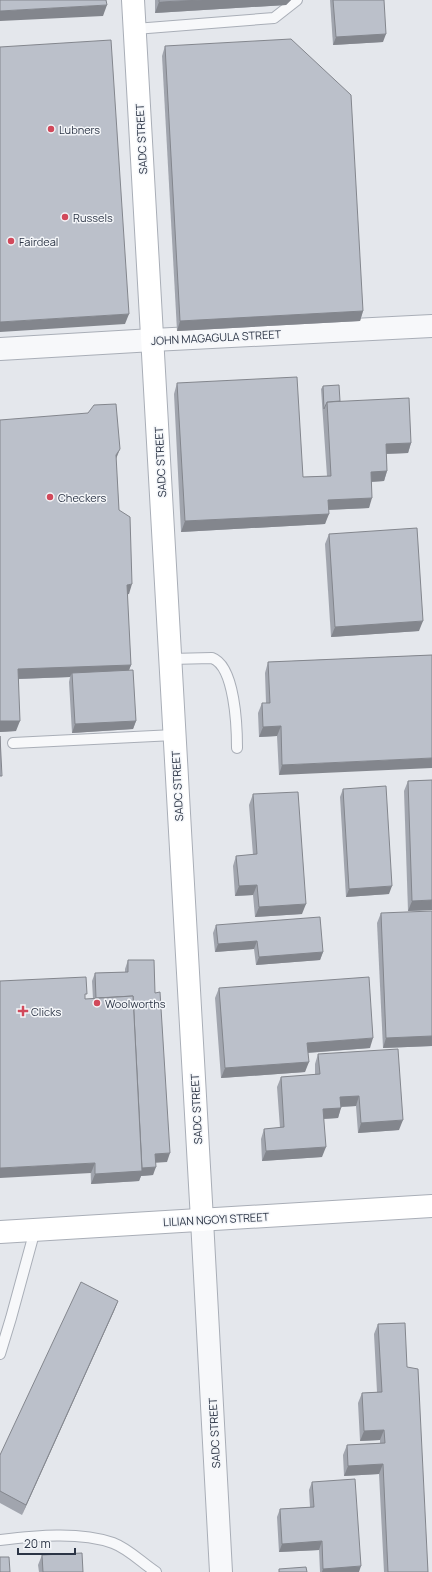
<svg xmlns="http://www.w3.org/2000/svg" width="432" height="1572" viewBox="0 0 432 1572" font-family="Manrope,sans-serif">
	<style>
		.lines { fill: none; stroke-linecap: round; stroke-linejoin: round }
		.service-casing { stroke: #a9aeb7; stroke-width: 12 }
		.tertiary-casing { stroke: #a9aeb7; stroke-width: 24 }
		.secondary-casing { stroke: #a9aeb7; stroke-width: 24 }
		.service { stroke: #f7f8fa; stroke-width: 10 }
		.tertiary { stroke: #f7f8fa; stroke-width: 22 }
		.secondary { stroke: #fff; stroke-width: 22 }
		.wall { fill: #a1a5ae }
		.shaded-wall { fill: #83868d }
		.building { fill: #bbc0ca; stroke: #83868d }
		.poi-dot { fill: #d1495b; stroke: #f4f6f9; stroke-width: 1.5 }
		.labels { text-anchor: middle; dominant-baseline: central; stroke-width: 3; stroke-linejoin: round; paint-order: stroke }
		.poi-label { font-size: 11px; fill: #2b3445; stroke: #f4f6f9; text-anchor: start }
		.street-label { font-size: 11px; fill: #2b3445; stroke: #f4f6f9 }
	</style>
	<rect width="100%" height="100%" fill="#e4e7ec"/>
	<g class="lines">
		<g class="service-casing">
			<g id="service">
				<polyline points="135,29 274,18 297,0"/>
				<path d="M 170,659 L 212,658 C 235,666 237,727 237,748"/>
				<polyline points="13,743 174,735"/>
				<polyline points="0,1354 11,1318 35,1230"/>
				<path d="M 0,1540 C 35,1536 79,1531 113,1543 C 129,1549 142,1563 156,1572"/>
			</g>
		</g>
		<g class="tertiary-casing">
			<g id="tertiary">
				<polyline points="0,349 153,340 432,326"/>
				<polyline points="202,1220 221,1572"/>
			</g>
		</g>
		<g class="secondary-casing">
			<g id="secondary">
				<polyline points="133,0 202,1220"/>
				<polyline points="0,1232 432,1206"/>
			</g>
		</g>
		<use href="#service" class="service"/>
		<use href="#tertiary" class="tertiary"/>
		<use href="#secondary" class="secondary"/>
	</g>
	<g class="wall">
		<polygon points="155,0 291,0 286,5 155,13"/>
		<polygon points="330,0 384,0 383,42 333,45"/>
		<polygon points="165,46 363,311 360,321 177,331 162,56"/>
		<polygon points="177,383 303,477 327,476 321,389 323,386 340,401 411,443 408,453 386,454 387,471 384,481 372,482 369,508 328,510 325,524 181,532 174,394"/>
		<polygon points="0,420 116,459 119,510 129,594 127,594 131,665 129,670 136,721 133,729 72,733 69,682 70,677 19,679 16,731 0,732"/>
		<polygon points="329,534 419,631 331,637 325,544"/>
		<polygon points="432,655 279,775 277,736 259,737 258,713 262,703 266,703 265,673 268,662"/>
		<polygon points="432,780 432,910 408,911 404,791 408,781"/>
		<polygon points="343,789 389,894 346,897 340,797"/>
		<polygon points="253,794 302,914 255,917 253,895 235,896 233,866 236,856 253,855 249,805"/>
		<polygon points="381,913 432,1046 383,1048 377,923"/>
		<polygon points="216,925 323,952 320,960 256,965 254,949 215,952 213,933"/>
		<polygon points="128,960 155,993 167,1162 155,1162 153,1175 141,1176 139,1181 91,1184 86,999 93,999 92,981 95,973 125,972 125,969"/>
		<polygon points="219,988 370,1048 308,1053 305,1072 221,1078 215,998"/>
		<polygon points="318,1054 399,1130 358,1133 356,1106 341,1107 338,1118 324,1119 322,1157 262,1161 261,1139 264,1129 280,1128 277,1087 281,1077 315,1075 315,1064"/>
		<polygon points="118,1301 114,1311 22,1515 0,1503 0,1455"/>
		<polygon points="378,1324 407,1367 428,1572 384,1572 379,1474 344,1476 343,1455 347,1445 380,1443 380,1440 360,1441 358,1403 362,1393 377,1392 374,1334"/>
		<polygon points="312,1482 359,1572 320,1572 319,1550 279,1552 277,1517 280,1509 310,1507 309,1490"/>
		<polygon points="42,1555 83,1572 39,1572 38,1565"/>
	</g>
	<g class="shaded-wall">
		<polygon points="203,0 291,0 286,5 155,13 159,2"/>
		<polygon points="107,5 103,16 0,21 0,11"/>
		<polygon points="386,34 383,42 333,45 336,37"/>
		<polygon points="363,311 360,321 177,331 180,321"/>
		<polygon points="129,314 125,324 0,332 0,322"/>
		<polygon points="411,443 408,453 382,454 386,444"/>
		<polygon points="120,449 116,459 116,455"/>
		<polygon points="387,471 384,481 367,482 371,472"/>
		<polygon points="372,498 369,508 324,510 328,500"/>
		<polygon points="329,514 325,524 181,532 185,521"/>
		<polygon points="132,584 129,594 123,595 127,585"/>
		<polygon points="423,621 419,631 331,637 335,627"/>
		<polygon points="131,665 127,675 72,673 70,677 15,679 18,669"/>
		<polygon points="0,721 20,721 16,731 0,732"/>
		<polygon points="136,721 133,729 72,733 75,724"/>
		<polygon points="281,726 277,736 259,737 263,727"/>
		<polygon points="432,758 432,768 279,775 282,765"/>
		<polygon points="257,885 253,895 235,896 239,886"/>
		<polygon points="392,886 389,894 346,897 349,889"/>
		<polygon points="432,900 432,910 408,911 412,901"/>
		<polygon points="306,904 302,914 255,917 259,907"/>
		<polygon points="257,941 254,949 215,952 218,944"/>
		<polygon points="323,952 320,960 256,965 259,957"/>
		<polygon points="432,1036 432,1046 383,1048 386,1038"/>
		<polygon points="373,1038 370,1048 304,1053 307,1043"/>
		<polygon points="309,1062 305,1072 221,1078 225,1068"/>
		<polygon points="359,1096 356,1106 337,1107 340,1097"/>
		<polygon points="341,1108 338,1118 320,1119 323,1109"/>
		<polygon points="403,1120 399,1130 358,1133 361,1123"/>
		<polygon points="326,1147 322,1157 262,1161 266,1151"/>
		<polygon points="170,1153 167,1162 152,1163 155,1154"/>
		<polygon points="95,1163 91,1173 0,1178 0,1168"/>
		<polygon points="156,1167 153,1175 141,1176 139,1181 91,1184 95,1174 142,1168"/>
		<polygon points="118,1301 114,1311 22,1515 26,1505"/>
		<polygon points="384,1430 380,1440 360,1441 364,1431"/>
		<polygon points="383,1464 379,1474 344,1476 348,1466"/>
		<polygon points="322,1541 319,1550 279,1552 282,1544"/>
		<polygon points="361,1566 359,1572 322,1572 323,1569"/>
	</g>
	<g class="building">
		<polygon points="0,0 106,0 107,5 0,11"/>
		<polygon points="159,0 203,0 159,2"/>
		<polygon points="333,0 384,0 386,34 336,37"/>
		<polygon points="291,39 351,95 363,311 180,321 165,46"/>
		<polygon points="111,40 129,314 0,322 0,47"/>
		<polygon points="297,377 303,477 331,476 327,402 409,398 411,443 386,444 387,471 371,472 372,498 328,500 329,514 185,521 177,383"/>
		<polygon points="339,385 340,401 327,402 324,409 323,386"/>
		<polygon points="116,404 120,449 116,455 119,510 130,517 132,584 127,585 131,665 18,669 20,721 0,721 0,420 88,413 94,405"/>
		<polygon points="417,528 423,621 335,627 329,534"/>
		<polygon points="432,655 432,758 282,765 281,726 263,727 262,703 270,703 268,662"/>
		<polygon points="133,670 136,721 75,724 72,673"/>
		<polygon points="0,736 2,776 0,776"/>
		<polygon points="432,780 432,900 412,901 408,781"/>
		<polygon points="386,786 392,886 349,889 343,789"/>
		<polygon points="298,792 306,904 259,907 257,885 239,886 236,856 257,854 253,794"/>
		<polygon points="432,911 432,1036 386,1038 381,913"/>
		<polygon points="320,917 323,952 259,957 257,941 218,944 216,925"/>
		<polygon points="128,960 154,960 155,993 160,992 170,1153 155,1154 156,1167 142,1168 133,996 96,998 95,973 128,972"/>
		<polygon points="86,977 87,994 85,994 85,999 133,996 142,1171 95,1174 95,1163 0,1168 0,981"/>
		<polygon points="369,977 373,1038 307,1043 309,1062 225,1068 219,988"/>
		<polygon points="398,1049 403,1120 361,1123 359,1096 340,1097 341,1108 323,1109 326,1147 266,1151 264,1129 284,1127 281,1077 320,1074 318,1054"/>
		<polygon points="81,1282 118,1301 26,1505 0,1491 0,1455"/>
		<polygon points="405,1323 407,1367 418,1369 428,1572 388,1572 383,1464 348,1466 347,1445 385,1443 384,1430 364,1431 362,1393 382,1392 378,1324"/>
		<polygon points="355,1479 361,1566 323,1569 322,1541 282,1544 280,1509 314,1507 312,1482"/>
		<polygon points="82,1553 83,1572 43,1572 42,1555"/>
		<polygon points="0,1557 9,1557 10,1572 0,1572"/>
		<polygon points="306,1567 307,1572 279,1572 279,1569"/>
	</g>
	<g class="poi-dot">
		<circle cx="51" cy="129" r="4"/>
		<circle cx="65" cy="217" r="4"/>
		<circle cx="11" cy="241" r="4"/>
		<circle cx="50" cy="497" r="4"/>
		<circle cx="97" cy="1003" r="4"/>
		<path d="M21 1005h4v4h4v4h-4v4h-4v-4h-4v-4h4z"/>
	</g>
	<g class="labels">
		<g class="poi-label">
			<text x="59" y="129">Lubners</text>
			<text x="73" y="217">Russels</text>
			<text x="19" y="241">Fairdeal</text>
			<text x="58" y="497">Checkers</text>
			<text x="105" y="1003">Woolworths</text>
			<text x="31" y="1011">Clicks</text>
		</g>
		<g class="street-label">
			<text transform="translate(141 139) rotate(-93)">SADC STREET</text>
			<text transform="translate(216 337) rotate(-3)">JOHN MAGAGULA STREET</text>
			<text transform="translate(160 462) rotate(-93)">SADC STREET</text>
			<text transform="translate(177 786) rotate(-93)">SADC STREET</text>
			<text transform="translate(196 1109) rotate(-93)">SADC STREET</text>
			<text transform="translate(216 1219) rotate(-3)">LILIAN NGOYI STREET</text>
			<text transform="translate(214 1433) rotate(-93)">SADC STREET</text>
		</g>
	</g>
	<path d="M18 1548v6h57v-6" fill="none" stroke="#2b3445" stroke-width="2"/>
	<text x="24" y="1548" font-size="12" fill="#2b3445" stroke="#f4f6f9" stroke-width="3" paint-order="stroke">20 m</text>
</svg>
